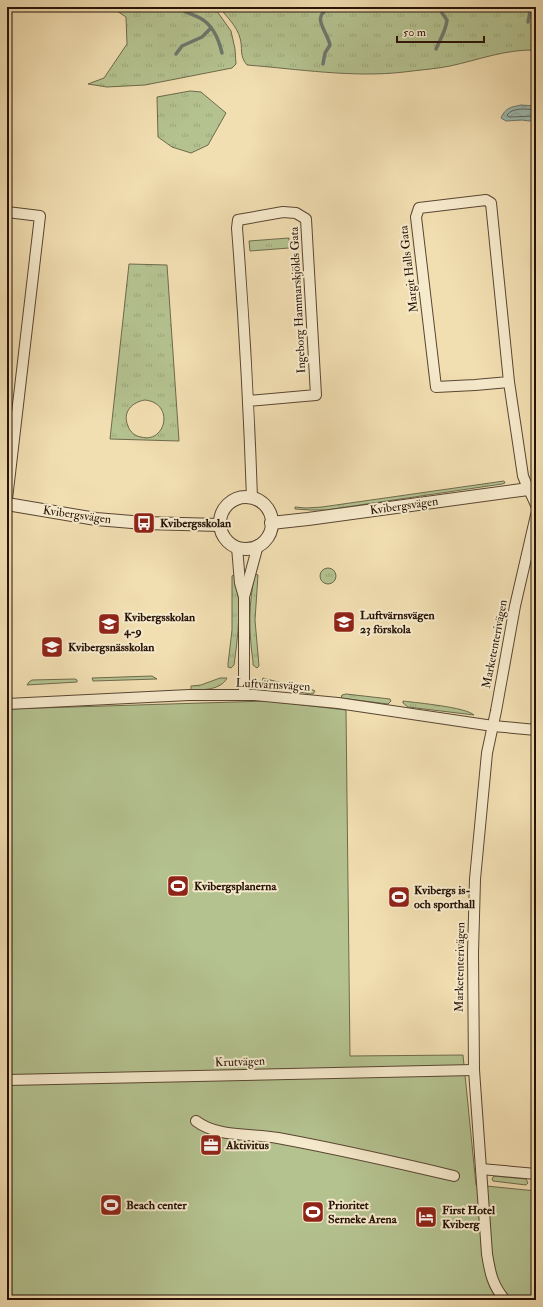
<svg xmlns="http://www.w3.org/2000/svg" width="543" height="1307" viewBox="0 0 543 1307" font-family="'IM FELL Double Pica',serif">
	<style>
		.grass { fill: url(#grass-tufts); stroke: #6e6a4c; fill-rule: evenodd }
		.pitch { fill: #b4c290; stroke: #6e6a4c }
		.water { fill: url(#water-waves); stroke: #6d786e }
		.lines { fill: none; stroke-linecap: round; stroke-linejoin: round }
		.shore { stroke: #61675c; stroke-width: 1 }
		.stream { stroke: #6d786e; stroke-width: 3.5 }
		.minor-casing { stroke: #5a4632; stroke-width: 12 }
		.tertiary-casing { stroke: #5a4632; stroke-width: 14 }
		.minor { stroke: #f6eacc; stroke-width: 10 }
		.tertiary { stroke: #f6eacc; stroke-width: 12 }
		.labels { text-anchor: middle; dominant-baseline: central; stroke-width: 4; stroke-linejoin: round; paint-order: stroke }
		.street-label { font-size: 12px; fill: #271307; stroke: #f6eacc }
		.poi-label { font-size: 12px; font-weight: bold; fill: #271307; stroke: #f6eacc; text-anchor: start }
	</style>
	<defs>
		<pattern id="grass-tufts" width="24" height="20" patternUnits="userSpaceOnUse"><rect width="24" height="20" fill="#b4c290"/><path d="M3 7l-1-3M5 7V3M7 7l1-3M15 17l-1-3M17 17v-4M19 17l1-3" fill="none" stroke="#9ba67b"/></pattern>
		<pattern id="water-waves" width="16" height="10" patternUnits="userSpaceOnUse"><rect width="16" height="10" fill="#9bbbb2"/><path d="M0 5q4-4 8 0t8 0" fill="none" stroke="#86a098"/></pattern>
	</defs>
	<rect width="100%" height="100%" fill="#f1deb1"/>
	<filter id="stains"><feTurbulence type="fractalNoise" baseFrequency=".005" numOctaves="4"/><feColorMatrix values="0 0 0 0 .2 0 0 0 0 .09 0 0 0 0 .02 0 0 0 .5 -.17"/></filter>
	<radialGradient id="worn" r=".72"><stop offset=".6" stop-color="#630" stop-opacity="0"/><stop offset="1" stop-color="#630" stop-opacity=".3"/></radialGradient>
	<g class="grass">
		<polygon points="111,7 214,7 231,31 235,49 236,64 232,68 145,85 107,87 88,84 104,78 127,44 126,17"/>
		<path d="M 219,7 L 536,7 L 536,50 C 506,49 478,60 450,66 C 435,69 419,70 404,72 C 353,78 298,69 247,65 C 239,56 243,48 240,38 C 237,26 226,16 219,7 Z"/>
		<polygon points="190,91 201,92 226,113 208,145 191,153 172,147 158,137 157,97"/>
		<polygon points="289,238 289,248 250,251 249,241"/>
		<path d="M 129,264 L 167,265 L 179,441 L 110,439 ZM 145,400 C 175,403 166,444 141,437 C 135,436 130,432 128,426 C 122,412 132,402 145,400 Z"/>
		<polygon points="504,481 505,483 502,484 326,510 311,510 295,509 295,507 306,508 322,507"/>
		<circle cx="328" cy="576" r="8"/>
		<path d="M 235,574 C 242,602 238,637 234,665 L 231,668 L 228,667 L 228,664 L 232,630 L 232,576 Z"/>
		<path d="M 256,574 L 258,575 L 255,620 L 259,666 L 257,668 L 253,665 L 253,662 C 249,633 248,604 255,575 Z"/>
		<polygon points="152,676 157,679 93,681 92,678"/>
		<path d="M 220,678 L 227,678 C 221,690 203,690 191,690 L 191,686 L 201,685 Z"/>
		<polygon points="263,678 293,686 313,690 315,691 313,694 310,694 280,688 262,681"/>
		<polygon points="75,679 77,680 77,682 27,685 29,682 32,680"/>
		<polygon points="346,694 390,699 391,701 388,704 341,698 342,695"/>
		<path d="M 403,701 C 418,703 465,707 474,715 L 408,707 L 403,703 Z"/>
		<polygon points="494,1176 526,1179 528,1183 526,1185 493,1181 492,1179"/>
	</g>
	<polygon class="pitch" points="268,701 346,710 350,1056 463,1055 476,1185 536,1191 536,1300 7,1300 7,709"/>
	<path class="water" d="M 521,105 L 536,106 L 536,119 L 529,121 L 522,120 L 506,121 L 501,118 C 505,108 511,107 521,105 Z"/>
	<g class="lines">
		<path class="shore" d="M 536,110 C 527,109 513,107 507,115 L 509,117 L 536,116"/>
		<g class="stream">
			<path d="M 177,7 C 184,12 192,14 200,18 C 213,25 219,40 222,53"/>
			<polyline points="528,22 531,7"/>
			<path d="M 436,49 C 440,39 446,31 447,20 L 442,13 L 441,7"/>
			<polyline points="176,54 182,46 202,37 211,28"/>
			<path d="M 323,64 L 325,53 L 330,45 C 327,30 309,16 332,7"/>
		</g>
		<g class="minor-casing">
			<g id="minor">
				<polyline points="7,212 40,216 7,499"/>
				<polyline points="509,382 475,385 436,387 416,217 419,208 486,200 491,203 509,382 523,476 525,481 536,505"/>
				<path d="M 248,401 L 316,395 L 306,219 L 296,213 L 283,212 L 238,220 L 237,228 C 244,318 249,408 252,498"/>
				<polyline points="237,547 240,583 244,597 244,695"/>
				<polyline points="244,597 258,545"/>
				<polyline points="7,704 189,695 254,695 338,703 493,726 536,730"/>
				<polyline points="7,1080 474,1070"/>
				<path d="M 196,1121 C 218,1138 252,1133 278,1138 C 337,1149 395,1162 454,1176"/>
				<polyline points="481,1169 536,1174"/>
				<path d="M 505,1300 C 492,1285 490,1272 487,1254 L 474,1070 L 473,953 L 475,879 L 487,753 L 496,711 L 515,606 L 536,515"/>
			</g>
		</g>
		<g class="tertiary-casing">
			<g id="tertiary">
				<circle cx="246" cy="523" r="26"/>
				<polyline points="7,504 96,519 144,523 220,525"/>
				<polyline points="271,523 308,519 536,488"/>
			</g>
		</g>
		<use href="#minor" class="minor"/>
		<use href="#tertiary" class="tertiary"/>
	</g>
	<defs>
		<g id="bus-square" transform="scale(1.15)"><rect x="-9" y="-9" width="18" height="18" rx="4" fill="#8f2418" stroke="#f6eacc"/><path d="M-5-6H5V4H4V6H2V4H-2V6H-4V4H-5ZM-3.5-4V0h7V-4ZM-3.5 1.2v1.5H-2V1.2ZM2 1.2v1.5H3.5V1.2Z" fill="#fff"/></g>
		<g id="school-square" transform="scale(1.15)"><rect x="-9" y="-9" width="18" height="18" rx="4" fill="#8f2418" stroke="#f6eacc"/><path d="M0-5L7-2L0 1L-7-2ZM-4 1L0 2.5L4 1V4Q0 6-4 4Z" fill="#fff"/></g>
		<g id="stadium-square" transform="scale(1.15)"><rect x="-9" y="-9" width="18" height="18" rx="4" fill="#8f2418" stroke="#f6eacc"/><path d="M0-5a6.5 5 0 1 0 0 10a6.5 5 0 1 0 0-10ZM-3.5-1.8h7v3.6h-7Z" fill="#fff"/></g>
		<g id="office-square" transform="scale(1.15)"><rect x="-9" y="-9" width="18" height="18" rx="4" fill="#8f2418" stroke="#f6eacc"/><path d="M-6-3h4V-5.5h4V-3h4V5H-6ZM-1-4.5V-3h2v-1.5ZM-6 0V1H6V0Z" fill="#fff"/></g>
		<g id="hotel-square" transform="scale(1.15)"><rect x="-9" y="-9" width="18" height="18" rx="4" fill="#8f2418" stroke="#f6eacc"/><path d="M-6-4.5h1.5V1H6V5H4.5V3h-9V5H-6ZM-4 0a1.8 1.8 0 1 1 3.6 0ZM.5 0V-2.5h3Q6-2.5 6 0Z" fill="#fff"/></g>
	</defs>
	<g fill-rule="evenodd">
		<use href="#bus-square" x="144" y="523"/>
		<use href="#school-square" x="344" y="622"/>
		<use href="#school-square" x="109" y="624"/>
		<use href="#school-square" x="52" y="647"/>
		<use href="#stadium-square" x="178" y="886"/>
		<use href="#stadium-square" x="399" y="897"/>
		<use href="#office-square" x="211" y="1145"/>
		<use href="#stadium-square" x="111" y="1205"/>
		<use href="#stadium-square" x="313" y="1212"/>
		<use href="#hotel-square" x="426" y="1217"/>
	</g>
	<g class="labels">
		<g class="street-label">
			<text transform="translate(409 269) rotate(-97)">Margit Halls Gata</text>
			<text transform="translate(298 300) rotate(-93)">Ingeborg Hammarskjölds Gata</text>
			<text transform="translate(404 506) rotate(-8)">Kvibergsvägen</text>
			<text transform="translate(77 515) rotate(8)">Kvibergsvägen</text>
			<text transform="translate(495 644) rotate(-79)">Marketenterivägen</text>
			<text transform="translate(273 685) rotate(3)">Luftvärnsvägen</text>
			<text transform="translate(460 967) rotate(-89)">Marketenterivägen</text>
			<text transform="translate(240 1062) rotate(-2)">Krutvägen</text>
		</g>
		<g class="poi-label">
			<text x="160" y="523">Kvibergsskolan</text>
			<text x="360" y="615">Luftvärnsvägen<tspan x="360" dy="14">23 förskola</tspan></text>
			<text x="124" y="617">Kvibergsskolan<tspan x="124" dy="14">4-9</tspan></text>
			<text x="68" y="647">Kvibergsnässkolan</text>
			<text x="194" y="886">Kvibergsplanerna</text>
			<text x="414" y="890">Kvibergs is-<tspan x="414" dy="14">och sporthall</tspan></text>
			<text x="226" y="1145">Aktivitus</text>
			<text x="126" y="1205">Beach center</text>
			<text x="328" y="1205">Prioritet<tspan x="328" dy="14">Serneke Arena</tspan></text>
			<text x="442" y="1210">First Hotel<tspan x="442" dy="14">Kviberg</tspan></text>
		</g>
	</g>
	<rect width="543" height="1307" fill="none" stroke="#f1deb1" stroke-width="24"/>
	<rect x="8" y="8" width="527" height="1291" fill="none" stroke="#271307" stroke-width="2"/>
	<rect x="12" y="12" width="519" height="1283" fill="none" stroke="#271307"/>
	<path d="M397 36v6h87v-6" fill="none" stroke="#271307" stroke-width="2"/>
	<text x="403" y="36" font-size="12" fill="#271307" stroke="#f6eacc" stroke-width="3" paint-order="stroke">50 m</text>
	<rect width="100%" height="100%" filter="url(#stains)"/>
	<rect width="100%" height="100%" fill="url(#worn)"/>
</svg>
